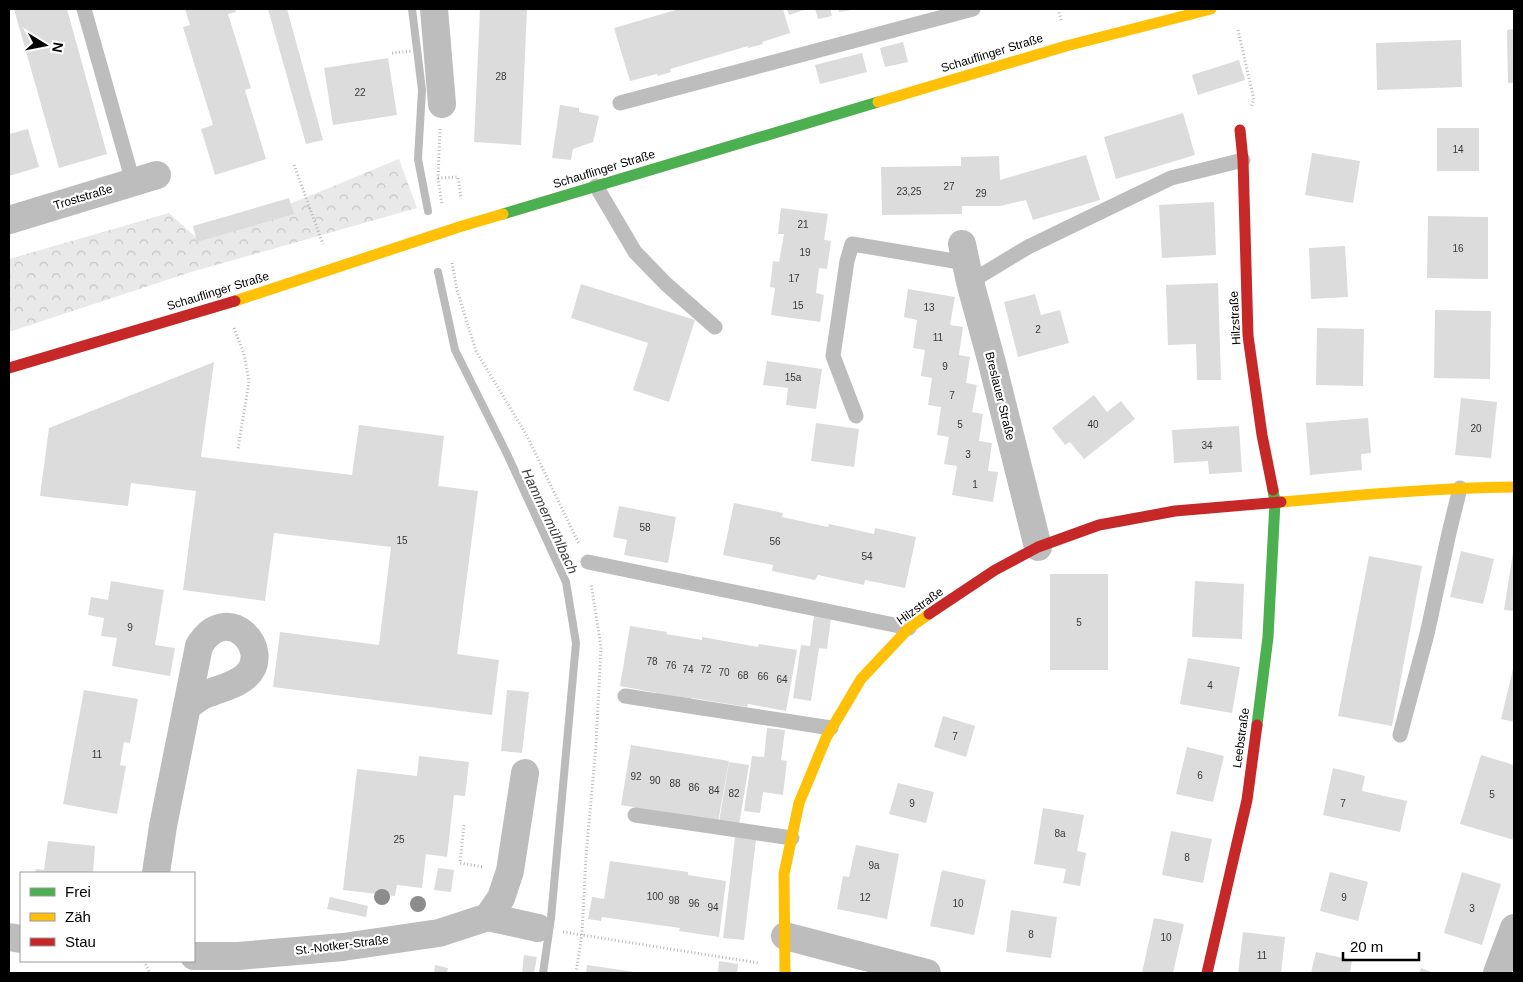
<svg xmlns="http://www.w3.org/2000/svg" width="1523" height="982" viewBox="0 0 1523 982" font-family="Arial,sans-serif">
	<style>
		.forest { fill: url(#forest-crowns) }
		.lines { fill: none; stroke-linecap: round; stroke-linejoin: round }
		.stream { stroke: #bbb; stroke-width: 8 }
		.building { fill: #dcdcdc }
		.path { stroke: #b8b8b8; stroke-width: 3; stroke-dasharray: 1 2.5; stroke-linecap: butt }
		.lane { stroke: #bdbdbd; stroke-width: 15 }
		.street { stroke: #bdbdbd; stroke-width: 28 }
		.fast { stroke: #4caf50; stroke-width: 11 }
		.slow { stroke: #ffc107; stroke-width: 11 }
		.jam { stroke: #c62828; stroke-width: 11 }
		.tree { fill: #8c8c8c }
		.labels { text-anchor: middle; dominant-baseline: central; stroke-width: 4.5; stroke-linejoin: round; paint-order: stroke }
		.number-label { font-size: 10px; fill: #373737 }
		.street-label { font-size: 12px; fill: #000; stroke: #fff }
		.water-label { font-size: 14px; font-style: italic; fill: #3f3f3f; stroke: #fff }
	</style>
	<defs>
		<pattern id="forest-crowns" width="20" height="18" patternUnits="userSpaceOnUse" patternTransform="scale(1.25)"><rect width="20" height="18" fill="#e9e9e9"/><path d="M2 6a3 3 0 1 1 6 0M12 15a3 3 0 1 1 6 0" fill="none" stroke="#c6c6c6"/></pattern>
	</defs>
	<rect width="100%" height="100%" fill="#fff"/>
	<polygon class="forest" points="399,159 417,208 191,272 9,332 9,259 169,213 200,241"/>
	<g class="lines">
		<g class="stream">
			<polyline points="412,9 422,90 418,159 428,211"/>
			<polyline points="438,272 455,350 507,454 566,582 576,643 551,918 543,973"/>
		</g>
	</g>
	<g class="building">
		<polygon points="14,9 67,9 107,154 59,168"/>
		<polygon points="185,9 235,9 236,12 228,14 251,88 245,90 266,159 215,175 201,129 213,125 183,27 190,25"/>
		<polygon points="268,9 287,9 323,140 306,144"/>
		<polygon points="480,9 527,9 521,145 474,142"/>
		<polygon points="679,9 783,9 790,33 762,42 763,44 748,48 748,46 670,69 671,72 658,76 657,74 630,81 614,28"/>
		<polygon points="787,9 807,9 789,15"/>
		<polygon points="815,9 830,9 832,16 818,19"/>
		<polygon points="838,9 851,9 851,10 839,12"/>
		<polygon points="1514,29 1514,83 1508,83 1507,30"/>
		<polygon points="1461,40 1462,87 1377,90 1376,43"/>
		<polygon points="903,42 908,62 885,67 880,48"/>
		<polygon points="862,53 867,72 820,84 815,65"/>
		<polygon points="388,58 397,115 333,125 324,68"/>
		<polygon points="1239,60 1245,80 1198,95 1192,75"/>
		<polygon points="560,105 579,108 579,112 599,116 593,142 573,149 571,160 552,158"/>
		<polygon points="1183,113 1195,155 1116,179 1104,137"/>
		<rect x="1437" y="128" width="42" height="43"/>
		<polygon points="28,129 39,167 9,176 9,134"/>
		<polygon points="1312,153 1360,161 1353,203 1305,195"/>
		<polygon points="1086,155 1100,200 1033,220 1026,200 1000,206 962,206 962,214 882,215 881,167 961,166 961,157 999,156 1000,180"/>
		<polygon points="289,198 294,214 197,242 193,226"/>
		<polygon points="1214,202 1216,255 1162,258 1159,205"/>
		<polygon points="781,208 828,214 824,240 831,241 827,269 819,268 816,293 824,295 820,322 771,315 775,288 770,287 773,261 779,262 784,234 778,234"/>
		<polygon points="1428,216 1488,217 1488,279 1427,278"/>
		<polygon points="1345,246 1348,297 1311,299 1309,248"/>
		<polygon points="1218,283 1221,380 1197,380 1196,344 1168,345 1166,285"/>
		<polygon points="581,284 695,320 669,402 633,390 648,343 571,318"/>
		<polygon points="908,289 955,297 950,325 963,327 959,355 970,357 966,383 977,385 972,412 983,414 979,441 992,443 988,471 998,472 993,502 952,495 957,466 944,464 949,437 937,435 941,407 928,405 932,378 921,376 925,350 913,348 917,320 904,317"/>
		<polygon points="1035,294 1041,315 1060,310 1069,343 1018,357 1004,302"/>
		<polygon points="1435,310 1491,311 1490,379 1434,378"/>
		<polygon points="1317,328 1364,329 1363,386 1316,385"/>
		<polygon points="767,361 822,369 816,409 786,405 788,388 763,385"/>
		<polygon points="214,362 201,457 352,475 359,425 444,436 438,486 478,491 457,654 499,660 492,715 273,687 280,632 379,645 391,547 274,533 265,601 183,590 196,491 131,483 128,506 40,496 49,428"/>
		<polygon points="1094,395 1107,412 1121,401 1135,419 1084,459 1070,442 1065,445 1052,428"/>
		<polygon points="1461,398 1497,402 1491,458 1455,455"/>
		<polygon points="1368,418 1371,453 1361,454 1362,470 1310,475 1306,423"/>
		<polygon points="816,423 859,429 854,467 811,461"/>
		<polygon points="1239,426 1242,472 1209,474 1208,461 1174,463 1172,430"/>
		<polygon points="734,503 783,513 782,517 828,527 829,524 874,534 875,528 916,537 905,588 865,580 864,585 818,575 815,580 772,571 773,565 723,555"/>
		<polygon points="619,506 676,517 668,563 624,555 627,540 613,537"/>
		<polygon points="1461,551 1494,559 1483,604 1450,597"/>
		<polygon points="1513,553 1514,553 1514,611 1504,610"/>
		<polygon points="1369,556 1422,566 1392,726 1338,716"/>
		<rect x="1050" y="574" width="58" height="96"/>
		<polygon points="111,581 164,590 155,645 175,648 170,676 112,666 117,638 101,636 104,618 88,615 91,597 108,600"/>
		<polygon points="1195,581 1244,584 1242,639 1192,637"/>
		<polygon points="814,615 831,618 827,649 819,648 811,701 793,698 801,645 810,646"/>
		<polygon points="630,626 667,632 666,634 702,640 702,637 758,647 759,644 797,650 786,711 748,704 747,707 692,698 691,701 657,695 657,693 620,686"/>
		<polygon points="1188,658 1240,667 1232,713 1180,704"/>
		<polygon points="1514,665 1514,722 1501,719"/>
		<polygon points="84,690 138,699 130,743 124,742 120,765 126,766 117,814 63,804"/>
		<polygon points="507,690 529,692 522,753 501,751"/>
		<polygon points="943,716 975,726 966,757 934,747"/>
		<polygon points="767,728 785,730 781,760 787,761 783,795 763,792 760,813 744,811 752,756 764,757"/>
		<polygon points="631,745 729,761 718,822 621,805"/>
		<polygon points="1187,747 1224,756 1213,802 1176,794"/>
		<polygon points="1481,755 1514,765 1514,840 1460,824"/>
		<polygon points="419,756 469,762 465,796 454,795 447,857 426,854 422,888 397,885 395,896 343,890 357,769 417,776"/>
		<polygon points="729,762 749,765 739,825 719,822"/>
		<polygon points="1333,768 1365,776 1362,791 1407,801 1400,832 1323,815"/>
		<polygon points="898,783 934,792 926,823 889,814"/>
		<polygon points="1043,808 1084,815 1077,851 1086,853 1080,886 1063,883 1066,869 1034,864"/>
		<polygon points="1171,831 1212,839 1203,883 1162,875"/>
		<polygon points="735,837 756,840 744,940 723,938"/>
		<polygon points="48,841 95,846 93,873 35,873 36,869 44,870"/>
		<polygon points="856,845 899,854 887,919 837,909 843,876 849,877"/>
		<polygon points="610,861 688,872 688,875 726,881 719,937 679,931 680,928 602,917 601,921 588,919 592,897 604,899"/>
		<polygon points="438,868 454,870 451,892 434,890"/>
		<polygon points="942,870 986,880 974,935 930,926"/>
		<polygon points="1330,872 1368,882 1358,921 1320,911"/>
		<polygon points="1462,872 1501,884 1482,945 1444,933"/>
		<polygon points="330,897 368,906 366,917 327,909"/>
		<polygon points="1011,910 1057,917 1051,958 1006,952"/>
		<polygon points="1154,918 1184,924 1173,973 1142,973"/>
		<polygon points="1243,932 1285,937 1281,973 1238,973"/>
		<polygon points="1316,952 1352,960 1350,973 1311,973"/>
		<polygon points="524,955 537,957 534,973 522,973"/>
		<polygon points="719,961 738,964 737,973 718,973"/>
		<polygon points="435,965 448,968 447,973 434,973"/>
		<polygon points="587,965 635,972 635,973 586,973"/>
		<polygon points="1421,968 1434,973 1419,973"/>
	</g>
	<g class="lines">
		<g class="path">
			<polyline points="1058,9 1061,20"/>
			<polyline points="1238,30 1254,100 1251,107"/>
			<polyline points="392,53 412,51"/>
			<polyline points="440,129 438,178 442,205"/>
			<polyline points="294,165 323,244"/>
			<polyline points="438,178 458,177 461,199"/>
			<polyline points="452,263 457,290 476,351 527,436 579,544"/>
			<polyline points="234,328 244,354 249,381 238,449"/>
			<polyline points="464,825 460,863 484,867"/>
			<polyline points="563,932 759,963"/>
			<polyline points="144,961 150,973"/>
			<polyline points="576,973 582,934 586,857 596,745 601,647 591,583"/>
		</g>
		<g class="lane">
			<polyline points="84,9 133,182"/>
			<polyline points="620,103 973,9"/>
			<polyline points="596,186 635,252 666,284 715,327"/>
			<polyline points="970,282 1028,247 1171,178 1243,160"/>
			<polyline points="856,416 833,356 847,261 852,244 966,263"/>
			<polyline points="588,562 909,628"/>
			<polyline points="625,696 831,728"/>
			<polyline points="1400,735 1427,634 1449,533 1460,488"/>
			<polyline points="635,815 792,838"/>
		</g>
		<g class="street">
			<polyline points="434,9 442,104"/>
			<polyline points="9,220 157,175"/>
			<polyline points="962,244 970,282 992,363 1038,547"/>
			<path d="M 156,873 L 163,826 L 199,646 C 227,599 274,650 246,676 C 235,686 218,689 204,695 C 198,698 193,702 188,706"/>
			<polyline points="488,917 538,928"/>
			<polyline points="785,936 927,973"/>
			<polyline points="9,937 21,939"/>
			<polyline points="194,956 238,956 343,947 439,933 488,917 501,898 510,871 525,773"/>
			<polyline points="1497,973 1514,928"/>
		</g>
		<g class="fast">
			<polyline points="503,214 878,102"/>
			<polyline points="1257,725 1268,637 1275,502 1273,490"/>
		</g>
		<g class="slow">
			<polyline points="878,102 1066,46 1211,9"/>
			<polyline points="235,301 459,227 503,214"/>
			<path d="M 1281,502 C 1359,495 1436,488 1514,487"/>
			<polyline points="785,973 784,874 799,803 826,738 861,679 909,628 929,614"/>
		</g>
		<g class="jam">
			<polyline points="1240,130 1243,160 1248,336 1262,435 1273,490"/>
			<polyline points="9,368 235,301"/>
			<polyline points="929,614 995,570 1038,547 1099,525 1175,511 1281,502"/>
			<polyline points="1207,973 1247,800 1257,725"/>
		</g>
	</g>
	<g class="tree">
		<circle cx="382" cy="897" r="8"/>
		<circle cx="418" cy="904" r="8"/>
	</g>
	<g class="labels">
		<g class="number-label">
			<text x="501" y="76">28</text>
			<text x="360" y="92">22</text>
			<text x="1458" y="149">14</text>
			<text x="949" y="186">27</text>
			<text x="909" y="191">23,25</text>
			<text x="981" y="193">29</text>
			<text x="803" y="224">21</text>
			<text x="1458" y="248">16</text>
			<text x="805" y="252">19</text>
			<text x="794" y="278">17</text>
			<text x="798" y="305">15</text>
			<text x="929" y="307">13</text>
			<text x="1038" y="329">2</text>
			<text x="938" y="337">11</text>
			<text x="945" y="366">9</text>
			<text x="793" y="377">15a</text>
			<text x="952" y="395">7</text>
			<text x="960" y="424">5</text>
			<text x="1093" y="424">40</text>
			<text x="1476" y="428">20</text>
			<text x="1207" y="445">34</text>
			<text x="968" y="454">3</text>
			<text x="975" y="484">1</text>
			<text x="645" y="527">58</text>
			<text x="402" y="540">15</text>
			<text x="775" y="541">56</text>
			<text x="867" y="556">54</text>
			<text x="1079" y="622">5</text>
			<text x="130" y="627">9</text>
			<text x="652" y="661">78</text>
			<text x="671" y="665">76</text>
			<text x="688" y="669">74</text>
			<text x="706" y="669">72</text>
			<text x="724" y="672">70</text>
			<text x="743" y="675">68</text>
			<text x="763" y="676">66</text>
			<text x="782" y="679">64</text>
			<text x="1210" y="685">4</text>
			<text x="955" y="736">7</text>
			<text x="97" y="754">11</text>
			<text x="1200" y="775">6</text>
			<text x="636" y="776">92</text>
			<text x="655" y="780">90</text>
			<text x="675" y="783">88</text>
			<text x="694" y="787">86</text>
			<text x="714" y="790">84</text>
			<text x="734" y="793">82</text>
			<text x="1492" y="794">5</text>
			<text x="912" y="803">9</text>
			<text x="1343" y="803">7</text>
			<text x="1060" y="833">8a</text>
			<text x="399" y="839">25</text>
			<text x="1187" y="857">8</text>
			<text x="874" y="865">9a</text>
			<text x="655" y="896">100</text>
			<text x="865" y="897">12</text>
			<text x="1344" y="897">9</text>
			<text x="674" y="900">98</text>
			<text x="694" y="903">96</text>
			<text x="958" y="903">10</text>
			<text x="713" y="907">94</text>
			<text x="1472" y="908">3</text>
			<text x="1031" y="934">8</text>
			<text x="1166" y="937">10</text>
			<text x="1262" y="955">11</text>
		</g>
		<g class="street-label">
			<text transform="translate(992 53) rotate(-17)">Schauflinger Straße</text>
			<text transform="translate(604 169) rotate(-17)">Schauflinger Straße</text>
			<text transform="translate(83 197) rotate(-17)">Troststraße</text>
			<text transform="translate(218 291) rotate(-17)">Schauflinger Straße</text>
			<text transform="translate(1235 318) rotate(-93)">Hilzstraße</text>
			<text transform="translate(1000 396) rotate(76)">Breslauer Straße</text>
			<text transform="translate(920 606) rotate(-36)">Hilzstraße</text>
			<text transform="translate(1241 738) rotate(-82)">Leebstraße</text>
			<text transform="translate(342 945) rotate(-7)">St.-Notker-Straße</text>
		</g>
		<g class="water-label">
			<text transform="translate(550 521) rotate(65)">Hammermühlbach</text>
		</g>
	</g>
	<rect width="1523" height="982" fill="none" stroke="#000000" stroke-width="20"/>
	<rect x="20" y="872" width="175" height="90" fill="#ffffff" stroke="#999999"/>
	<rect x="30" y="888" width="25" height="8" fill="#4caf50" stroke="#999999"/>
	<text x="65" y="897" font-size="15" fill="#000000">Frei</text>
	<rect x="30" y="913" width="25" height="8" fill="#ffc107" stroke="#999999"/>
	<text x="65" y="922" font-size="15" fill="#000000">Zäh</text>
	<rect x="30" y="938" width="25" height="8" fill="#c62828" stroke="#999999"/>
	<text x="65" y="947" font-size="15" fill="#000000">Stau</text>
	<g transform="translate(45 45) rotate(100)" stroke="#ffffff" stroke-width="4" paint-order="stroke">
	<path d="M0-4L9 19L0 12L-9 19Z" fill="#000000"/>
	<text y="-8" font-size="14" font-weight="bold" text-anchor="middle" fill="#000000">N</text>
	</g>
	<path d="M1343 952v8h76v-8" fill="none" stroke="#000000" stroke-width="2.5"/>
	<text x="1350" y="952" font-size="15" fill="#000000" stroke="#ffffff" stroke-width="4" paint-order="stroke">20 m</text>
</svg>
